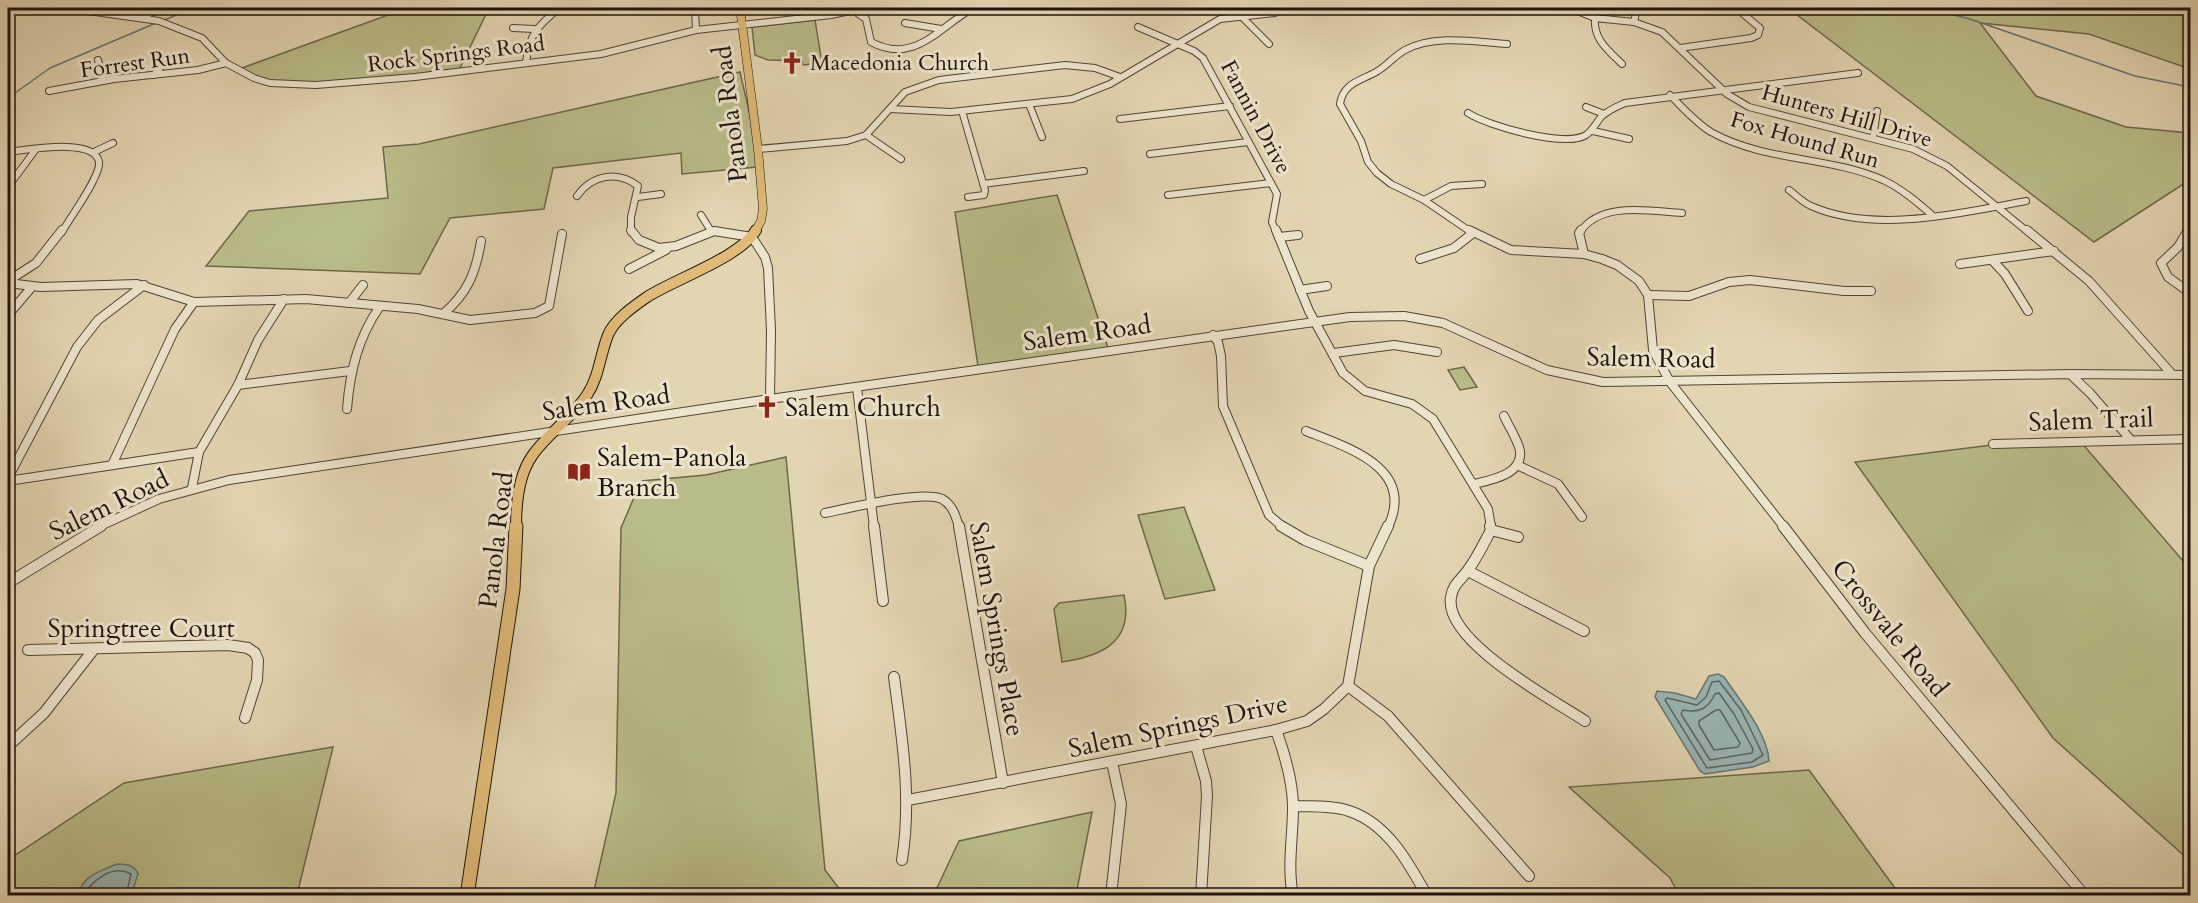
<svg xmlns="http://www.w3.org/2000/svg" width="2198" height="903" viewBox="0 0 2198 903" font-family="Cardo,serif">
	<style>
		.green { fill: #b9bc88; stroke: #6c684b; stroke-width: 1.5 }
		.water { fill: #98b6b6; stroke: #677573; stroke-width: 1.5 }
		.lines { fill: none; stroke-linecap: round; stroke-linejoin: round }
		.shore { stroke: #5b6462; stroke-width: 1.5 }
		.stream { stroke: #677573; stroke-width: 1.5 }
		.minor-far2-casing { stroke: #4f4437; stroke-width: 8 }
		.minor-far1-casing { stroke: #4f4437; stroke-width: 10 }
		.minor-casing { stroke: #4f4437; stroke-width: 12 }
		.major-far2-casing { stroke: #1e130e; stroke-width: 9 }
		.major-far1-casing { stroke: #1e130e; stroke-width: 12 }
		.major-casing { stroke: #1e130e; stroke-width: 15 }
		.minor-far2 { stroke: #ece4cc; stroke-width: 6 }
		.minor-far1 { stroke: #ece4cc; stroke-width: 8 }
		.minor { stroke: #ece4cc; stroke-width: 10 }
		.major-far2 { stroke: #e1ba78; stroke-width: 8 }
		.major-far1 { stroke: #e1ba78; stroke-width: 10 }
		.major { stroke: #e1ba78; stroke-width: 13 }
		.labels { text-anchor: middle; dominant-baseline: central; stroke-width: 6; stroke-linejoin: round; paint-order: stroke }
		.far-street-label { font-size: 22px; fill: #1e130e; stroke: #ece4cc }
		.far-poi-label { font-size: 22px; fill: #1e130e; stroke: #ece4cc; text-anchor: start }
		.street-label { font-size: 26px; fill: #1e130e; stroke: #ece4cc }
		.poi-label { font-size: 26px; fill: #1e130e; stroke: #ece4cc; text-anchor: start }
	</style>
	<rect width="100%" height="100%" fill="#e2d5b1"/>
	<filter id="stains"><feTurbulence type="fractalNoise" baseFrequency=".00333" numOctaves="4"/><feColorMatrix values="0 0 0 0 .2 0 0 0 0 .09 0 0 0 0 .02 0 0 0 .5 -.17"/></filter>
	<radialGradient id="worn" r=".72"><stop offset=".6" stop-color="#630" stop-opacity="0"/><stop offset="1" stop-color="#630" stop-opacity=".3"/></radialGradient>
	<g class="green">
		<polygon points="448,8 489,8 458,72 357,85 319,85 257,79 242,68 399,11"/>
		<polygon points="1788,8 2054,8 2074,10 2092,8 2190,8 2190,69 2089,34 1980,23 2036,96 2126,127 2190,133 2190,182 2185,183 2094,242"/>
		<polygon points="815,20 822,63 803,65 802,61 768,60 755,55 752,27"/>
		<polygon points="740,72 758,150 757,167 682,174 681,153 553,168 544,209 450,218 420,274 206,266 249,211 388,198 383,147 419,144"/>
		<polygon points="1057,195 1110,354 979,373 955,212"/>
		<polygon points="1464,367 1477,387 1460,390 1448,370"/>
		<polygon points="2080,441 2190,569 2190,861 2053,738 1855,462 1992,445"/>
		<polygon points="786,457 825,870 844,895 593,895 616,793 621,528 641,481 706,475"/>
		<polygon points="1184,507 1215,590 1165,599 1138,515"/>
		<path d="M 1124,595 C 1134,642 1102,656 1062,662 L 1054,609 L 1059,603 Z"/>
		<polygon points="333,747 297,895 8,896 8,860 124,783"/>
		<polygon points="1809,770 1900,895 1679,895 1670,878 1569,787"/>
		<polygon points="1092,812 1076,895 922,895 936,890 959,841"/>
	</g>
	<g class="water">
		<path d="M 1718,674 L 1724,677 C 1739,699 1768,734 1769,761 L 1753,767 L 1705,774 L 1700,771 L 1655,697 L 1657,691 L 1675,693 L 1696,699 L 1709,676 Z"/>
		<path d="M 117,864 C 126,865 134,864 138,874 L 131,895 L 77,895 C 86,874 96,873 117,864 Z"/>
	</g>
	<g class="lines">
		<g class="shore">
			<polygon points="1719,681 1741,710 1763,755 1752,762 1707,768 1665,700 1667,698 1697,705 1706,697 1712,682"/>
			<path d="M 1719,693 L 1734,714 L 1753,749 L 1752,753 L 1710,760 L 1681,714 L 1683,710 C 1699,713 1708,709 1715,694 Z"/>
			<polygon points="1716,710 1720,710 1740,743 1738,747 1714,750 1699,725 1699,721"/>
			<path d="M 83,896 C 93,880 112,864 131,874 L 126,896"/>
		</g>
		<g class="stream">
			<polyline points="1925,8 1970,19 2135,76 2190,87"/>
			<polyline points="164,20 194,8"/>
			<polyline points="8,98 50,68 156,23"/>
		</g>
		<g class="minor-far2-casing">
			<g id="minor-far2">
				<polyline points="67,8 159,21 202,38 226,63 254,78 270,83 316,85 415,77 601,54 696,30 831,15 864,8"/>
				<polyline points="695,8 696,30"/>
				<polyline points="1570,8 1595,18 1634,22 1662,32 1727,94 1749,107 1913,149 1947,166 2028,232"/>
				<polyline points="1317,10 1332,8"/>
				<path d="M 854,11 L 866,19 L 871,42 C 914,65 938,28 973,8"/>
				<polyline points="1241,16 1269,44"/>
				<polyline points="144,17 159,8"/>
				<path d="M 1595,18 C 1593,39 1608,50 1622,64"/>
				<polyline points="1634,22 1637,8"/>
				<polyline points="905,23 941,29"/>
				<polyline points="1138,27 1194,51 1203,58 1277,194 1272,222 1276,232"/>
				<polyline points="513,28 534,29"/>
				<polyline points="1680,48 1751,38 1758,35 1760,28 1736,8"/>
				<polyline points="98,60 103,80"/>
				<path d="M 526,63 C 529,34 537,27 559,8"/>
				<polyline points="154,75 165,62"/>
				<polyline points="49,91 114,79 198,70 226,63"/>
				<path d="M 1670,95 C 1683,108 1695,122 1711,132 C 1765,162 1829,156 1883,180 C 1902,189 1917,202 1932,215"/>
				<polyline points="1029,104 1042,137"/>
				<polyline points="1586,107 1604,114"/>
				<polyline points="890,109 951,112 1072,99 1110,84 1220,19 1275,13"/>
				<polyline points="962,111 985,190 984,195 968,197"/>
				<path d="M 1468,113 C 1488,126 1565,148 1586,135 C 1592,131 1596,123 1601,117 C 1608,110 1616,107 1625,103 L 1858,73"/>
				<polyline points="1120,119 1230,106"/>
				<polyline points="1593,131 1629,139"/>
				<polyline points="866,135 901,159"/>
				<polyline points="1873,138 1877,111"/>
				<polyline points="758,149 847,141 866,135 905,92 939,80 1065,65 1095,68 1120,77"/>
				<path d="M 8,152 C 27,150 95,137 99,162 C 101,176 69,219 62,232"/>
				<polyline points="94,152 113,143"/>
				<polyline points="1150,154 1248,142"/>
				<polyline points="983,184 1084,171"/>
				<polyline points="8,187 36,149"/>
				<path d="M 1789,190 C 1796,195 1803,203 1811,206 C 1874,234 1961,213 2026,201"/>
				<polyline points="1168,195 1271,183"/>
				<path d="M 577,196 C 592,175 617,170 638,186 L 631,217 L 631,232"/>
				<polyline points="638,197 661,194"/>
				<polyline points="1424,200 1451,186 1482,184"/>
				<polyline points="701,215 711,231"/>
				<polyline points="710,232 726,232"/>
				<path d="M 1471,232 L 1424,200 L 1391,184 L 1377,173 L 1368,162 L 1361,141 L 1340,104 C 1343,83 1360,81 1376,72 C 1387,66 1394,56 1405,50 C 1435,34 1476,42 1507,44"/>
				<path d="M 1580,232 C 1601,201 1649,211 1682,213"/>
				<polyline points="2188,232 2190,228"/>
			</g>
		</g>
		<g class="minor-far1-casing">
			<g id="minor-far1">
				<polyline points="631,230 639,240 659,248 676,246 714,231 752,237 765,257 768,268 771,330 770,399"/>
				<polyline points="1276,230 1309,311 1343,373 1365,391 1412,404 1433,419 1488,509 1491,527"/>
				<polyline points="1469,230 1511,250 1584,254 1602,259 1617,265 1639,281 1648,295 1653,350 1670,382 1784,527"/>
				<polyline points="1581,230 1579,233 1584,254"/>
				<polyline points="2027,230 2089,281 2171,373"/>
				<polyline points="2188,230 2178,247 2161,263 2168,277 2190,293"/>
				<polyline points="1279,237 1298,235"/>
				<polyline points="1420,259 1454,248 1473,233"/>
				<polyline points="1992,260 2005,274 2028,311"/>
				<polyline points="1960,264 2054,251"/>
				<polyline points="629,269 666,250"/>
				<polyline points="8,281 36,263 62,230"/>
				<polyline points="8,283 41,287 137,284 194,302 306,299 418,309 470,320 535,313 549,306 562,234"/>
				<polyline points="1300,290 1327,286"/>
				<polyline points="1648,295 1689,296 1729,282 1750,280 1844,291 1871,291"/>
				<polyline points="349,303 363,285"/>
				<path d="M 443,314 C 468,293 476,272 481,241"/>
				<polyline points="8,315 31,288"/>
				<polyline points="1213,335 1218,342 1221,356 1223,406 1269,515 1283,527"/>
				<polyline points="1334,353 1394,345 1437,352"/>
				<polyline points="2070,374 2090,393 2130,439"/>
				<polyline points="238,385 350,371"/>
				<polyline points="857,388 874,527"/>
				<path d="M 347,409 C 350,371 358,338 380,306"/>
				<path d="M 1306,431 C 1349,448 1416,468 1388,527"/>
				<polyline points="1993,444 2190,439"/>
				<polyline points="112,465 175,329 194,302"/>
				<polyline points="1517,465 1558,484 1582,517"/>
				<polyline points="8,478 77,347 98,320 144,285"/>
				<polyline points="8,481 199,452"/>
				<path d="M 1474,484 C 1490,480 1523,475 1520,451 C 1518,440 1509,427 1504,416"/>
				<polyline points="192,488 199,452 238,385 258,340 284,299"/>
				<path d="M 825,513 C 850,508 922,490 942,499 C 953,505 956,517 959,527"/>
				<polyline points="98,527 159,499 229,480 770,399 1350,317 1404,316 1443,323 1547,370 1603,382 2070,374 2190,375"/>
			</g>
		</g>
		<g class="minor-casing">
			<g id="minor">
				<polyline points="874,526 883,601"/>
				<polyline points="959,526 1003,783"/>
				<polyline points="1281,526 1305,540 1369,566"/>
				<path d="M 1490,526 L 1491,530 C 1484,543 1477,558 1468,570 C 1461,580 1453,584 1451,597 C 1443,641 1552,699 1585,721"/>
				<polyline points="1783,526 1865,633 2085,896"/>
				<polyline points="1491,530 1518,537"/>
				<polyline points="1468,571 1584,631"/>
				<polyline points="8,583 101,526"/>
				<polyline points="28,650 228,645 248,648 255,653 258,660 257,680 245,718"/>
				<path d="M 894,677 C 902,738 912,798 902,860"/>
				<polyline points="1348,686 1388,716 1529,876"/>
				<path d="M 1276,730 C 1285,755 1293,781 1293,807 C 1293,838 1287,866 1293,896"/>
				<polyline points="8,746 44,713 94,649"/>
				<polyline points="1196,746 1206,781 1207,796 1201,896"/>
				<polyline points="908,800 1276,730 1307,721 1324,709 1348,686 1369,566 1388,526"/>
				<path d="M 1293,806 C 1311,807 1331,805 1349,811 C 1387,823 1409,863 1427,896"/>
				<polyline points="1111,896 1121,804 1112,762"/>
			</g>
		</g>
		<g class="major-far2-casing">
			<polyline id="major-far2" points="740,8 758,149 763,209 761,221 755,232"/>
		</g>
		<g class="major-far1-casing">
			<path id="major-far1" d="M 516,527 C 516,504 518,476 532,456 C 547,434 572,418 587,395 C 599,377 600,355 608,335 C 614,320 634,306 647,297 C 675,279 741,257 756,230"/>
		</g>
		<g class="major-casing">
			<polyline id="major" points="467,896 513,589 516,526"/>
		</g>
		<use href="#minor-far2" class="minor-far2"/>
		<use href="#minor-far1" class="minor-far1"/>
		<use href="#minor" class="minor"/>
		<use href="#major-far2" class="major-far2"/>
		<use href="#major-far1" class="major-far1"/>
		<use href="#major" class="major"/>
	</g>
	<defs>
		<g id="church-bare" transform="scale(1.8)"><path d="M-1.2-6h2.4v3.5h3.3v2.4h-3.3V6h-2.4V-.1h-3.3v-2.4h3.3Z" fill="#8f2418" stroke="#ece4cc" stroke-width="2.5" paint-order="stroke"/></g>
		<g id="library-bare" transform="scale(1.8)"><path d="M-6-4Q-3-5.5-.7-3.5V5Q-3 3-6 4ZM6-4Q3-5.5 .7-3.5V5Q3 3 6 4Z" fill="#8f2418" stroke="#ece4cc" stroke-width="2.5" paint-order="stroke"/></g>
	</defs>
	<g fill-rule="evenodd">
		<use href="#church-bare" x="792" y="63"/>
		<use href="#church-bare" x="767" y="407"/>
		<use href="#library-bare" x="579" y="472"/>
	</g>
	<g class="labels">
		<g class="far-street-label">
			<text transform="translate(456 54) rotate(-7)">Rock Springs Road</text>
			<text transform="translate(135 63) rotate(-8)">Forrest Run</text>
			<text transform="translate(1847 116) rotate(16)">Hunters Hill Drive</text>
			<text transform="translate(1256 117) rotate(62)">Fannin Drive</text>
			<text transform="translate(1805 140) rotate(16)">Fox Hound Run</text>
		</g>
		<g class="far-poi-label">
			<text x="810" y="63">Macedonia Church</text>
		</g>
		<g class="street-label">
			<text transform="translate(730 114) rotate(-97)">Panola Road</text>
			<text transform="translate(1087 333) rotate(-8)">Salem Road</text>
			<text transform="translate(1651 358) rotate(1)">Salem Road</text>
			<text transform="translate(606 403) rotate(-8)">Salem Road</text>
			<text transform="translate(2091 420) rotate(-2)">Salem Trail</text>
			<text transform="translate(109 505) rotate(-26)">Salem Road</text>
			<text transform="translate(496 540) rotate(-83)">Panola Road</text>
			<text x="141" y="628">Springtree Court</text>
			<text transform="translate(1890 628) rotate(51)">Crossvale Road</text>
			<text transform="translate(997 629) rotate(80)">Salem Springs Place</text>
			<text transform="translate(1178 726) rotate(-12)">Salem Springs Drive</text>
		</g>
		<g class="poi-label">
			<text x="785" y="407">Salem Church</text>
			<text x="597" y="457">Salem-Panola<tspan x="597" dy="30">Branch</tspan></text>
		</g>
	</g>
	<rect width="2198" height="903" fill="none" stroke="#e2d5b1" stroke-width="30"/>
	<rect x="9" y="9" width="2180" height="885" fill="none" stroke="#1e130e" stroke-width="3"/>
	<rect x="15" y="15" width="2168" height="873" fill="none" stroke="#1e130e" stroke-width="1.5"/>
	<rect width="100%" height="100%" filter="url(#stains)"/>
	<rect width="100%" height="100%" fill="url(#worn)"/>
</svg>
